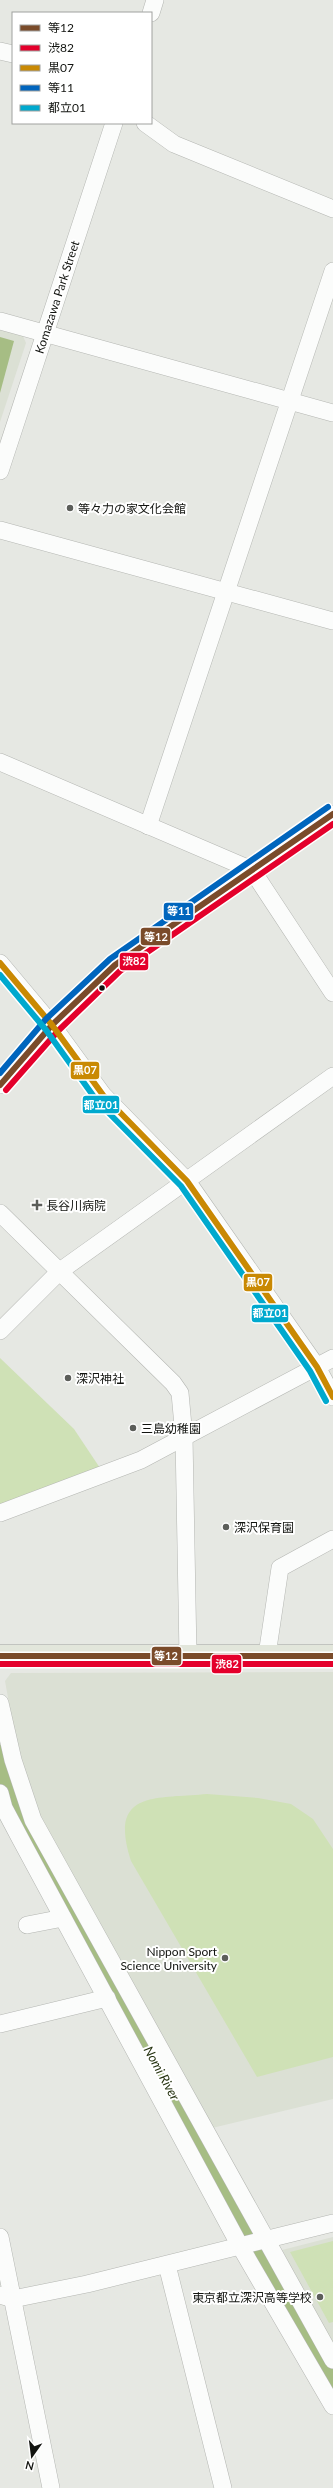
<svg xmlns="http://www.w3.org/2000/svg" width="333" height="2488" viewBox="0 0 333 2488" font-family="Lato,'Noto Sans JP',sans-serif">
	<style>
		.built { fill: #dbe0d4 }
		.green { fill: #cfe1b6 }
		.water { fill: #a6bd84 }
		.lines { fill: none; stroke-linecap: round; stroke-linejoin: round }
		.river { stroke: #a6bd84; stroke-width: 26 }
		.minor-casing { stroke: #b4b6b2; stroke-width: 18 }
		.major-casing { stroke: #c2c4c0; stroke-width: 24 }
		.minor { stroke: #fbfcfb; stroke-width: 17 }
		.major { stroke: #e2e6db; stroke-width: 22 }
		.bus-1-casing { stroke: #fff; stroke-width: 9 }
		.bus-2-casing { stroke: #fff; stroke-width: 9 }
		.bus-3-casing { stroke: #fff; stroke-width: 9 }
		.bus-4-casing { stroke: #fff; stroke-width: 9 }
		.bus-5-casing { stroke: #fff; stroke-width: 9 }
		.bus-1 { stroke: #7a4b2a; stroke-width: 6 }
		.bus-2 { stroke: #e4002b; stroke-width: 6 }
		.bus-3 { stroke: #c98903; stroke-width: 6 }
		.bus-4 { stroke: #0065bd; stroke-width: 6 }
		.bus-5 { stroke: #00a9ce; stroke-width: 6 }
		.poi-dot { fill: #5c5e5a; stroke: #fff; stroke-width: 1.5 }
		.bus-dot { fill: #121410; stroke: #fff; stroke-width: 1.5 }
		.labels { text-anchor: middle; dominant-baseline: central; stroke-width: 4; stroke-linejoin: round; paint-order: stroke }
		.street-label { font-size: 12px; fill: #121410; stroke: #fff }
		.poi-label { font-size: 12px; fill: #121410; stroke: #fff; text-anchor: start }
		.water-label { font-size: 13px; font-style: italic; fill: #273412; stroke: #fff }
		.line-badge { stroke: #fff; stroke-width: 1.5 }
		.badge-label { font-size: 11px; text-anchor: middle; font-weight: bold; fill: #fff }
	</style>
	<rect width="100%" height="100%" fill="#e6e8e3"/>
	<g class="built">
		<polygon points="0,329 22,334 26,343 0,422"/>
		<polygon points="333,1672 333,2099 212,2128 38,1816 23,1780 5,1681 11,1673"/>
		<polygon points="333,2237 333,2344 282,2250"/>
	</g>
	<g class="green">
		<polygon points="0,1358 74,1429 100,1468 0,1507"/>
		<polygon points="0,1729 7,1757 254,2229 333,2369 333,2392 256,2257 172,2100 52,1888 10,1805 0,1777"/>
		<path d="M 207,1794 L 258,1798 L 291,1804 L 313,1819 L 333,1849 L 333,2057 L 257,2077 L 131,1861 C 108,1790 155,1799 207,1794 Z"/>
		<polygon points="333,2241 333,2322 329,2323 290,2252"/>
	</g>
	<polygon class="water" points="0,337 14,341 0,393"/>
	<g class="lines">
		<polyline class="river" points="0,1758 22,1818 62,1898 124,2004 333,2385"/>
		<g class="minor-casing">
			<g id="minor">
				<polyline points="151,13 155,0"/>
				<polyline points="0,51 13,54"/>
				<polyline points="145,123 174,144 333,209"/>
				<polyline points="0,321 333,413"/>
				<polyline points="0,471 114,123"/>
				<polyline points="0,530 333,621"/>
				<polyline points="0,762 252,870 333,993"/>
				<polyline points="148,826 333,271"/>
				<polyline points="0,963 52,1025 103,1095 187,1181 317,1367 333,1397"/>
				<polyline points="0,1085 52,1025 115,965 333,814"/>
				<polyline points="0,1213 173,1383 180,1393 184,1437 188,1656"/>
				<polyline points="0,1331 60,1271 333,1076"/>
				<polyline points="0,1513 141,1460 333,1358"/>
				<polyline points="267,1655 280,1568 333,1539"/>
				<polyline points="0,1703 13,1760 33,1820 333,2360"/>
				<polyline points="0,1793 4,1808 21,1840 240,2246 333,2406"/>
				<polyline points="27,1925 63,1918"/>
				<polyline points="0,2024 107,1998"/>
				<polyline points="0,2237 51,2488"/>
				<polyline points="167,2265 223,2488"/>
				<polyline points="0,2295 13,2299 87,2284 333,2223"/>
			</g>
		</g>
		<g class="major-casing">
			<polyline id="major" points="0,1656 333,1656"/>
		</g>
		<use href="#minor" class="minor"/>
		<use href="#major" class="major"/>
		<g class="bus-1-casing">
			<g id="bus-1">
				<polyline points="0,1085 52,1025 115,965 333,814"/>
				<polyline points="0,1656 333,1656"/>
			</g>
		</g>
		<g class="bus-2-casing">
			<g id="bus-2">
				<polyline points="6,1090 58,1031 120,971 333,824"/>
				<polyline points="0,1664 333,1664"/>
			</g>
		</g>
		<g class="bus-3-casing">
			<polyline id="bus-3" points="0,963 52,1025 103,1095 187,1181 317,1367 333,1397"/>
		</g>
		<g class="bus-4-casing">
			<polyline id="bus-4" points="0,1073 46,1019 110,959 328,807"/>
		</g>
		<g class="bus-5-casing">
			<polyline id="bus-5" points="0,975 46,1030 97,1101 181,1186 310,1371 326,1401"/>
		</g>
		<use href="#bus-1" class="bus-1"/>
		<use href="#bus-2" class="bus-2"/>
		<use href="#bus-3" class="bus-3"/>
		<use href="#bus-4" class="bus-4"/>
		<use href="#bus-5" class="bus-5"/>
	</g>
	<g class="poi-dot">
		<circle cx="70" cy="508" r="4"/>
		<path d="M35 1199h4v4h4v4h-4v4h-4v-4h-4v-4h4z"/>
		<circle cx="68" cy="1378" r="4"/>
		<circle cx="133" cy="1428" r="4"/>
		<circle cx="226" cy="1527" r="4"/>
		<circle cx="225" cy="1958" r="4"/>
		<circle cx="320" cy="2297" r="4"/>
	</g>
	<circle class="bus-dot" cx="102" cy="988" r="3.5"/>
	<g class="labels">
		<g class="street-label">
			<text transform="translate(57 297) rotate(-72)">Komazawa Park Street</text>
		</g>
		<g class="poi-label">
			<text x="78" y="508">等々力の家文化会館</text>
			<text x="46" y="1205">長谷川病院</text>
			<text x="76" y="1378">深沢神社</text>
			<text x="141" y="1428">三島幼稚園</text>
			<text x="234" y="1527">深沢保育園</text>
			<text x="217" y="1951" text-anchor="end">Nippon Sport<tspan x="217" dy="14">Science University</tspan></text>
			<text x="312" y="2297" text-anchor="end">東京都立深沢高等学校</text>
		</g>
		<g class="water-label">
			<text transform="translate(162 2073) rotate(61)">Nomi River</text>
		</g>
	</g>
	<g class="line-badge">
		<rect x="163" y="902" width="31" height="19" rx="4" fill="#0065bd"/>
		<rect x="140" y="927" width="31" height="19" rx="4" fill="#7a4b2a"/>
		<rect x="119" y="952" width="30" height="19" rx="4" fill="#e4002b"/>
		<rect x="70" y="1061" width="30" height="19" rx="4" fill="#c98903"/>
		<rect x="82" y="1095" width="38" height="19" rx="4" fill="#00a9ce"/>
		<rect x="243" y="1273" width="30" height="19" rx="4" fill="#c98903"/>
		<rect x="251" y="1304" width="38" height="19" rx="4" fill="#00a9ce"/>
		<rect x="151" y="1646" width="31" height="20" rx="4" fill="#7a4b2a"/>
		<rect x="211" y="1654" width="31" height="20" rx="4" fill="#e4002b"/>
	</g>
	<g class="badge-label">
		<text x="179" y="915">等11</text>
		<text x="156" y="941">等12</text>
		<text x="134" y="965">渋82</text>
		<text x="85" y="1074">黒07</text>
		<text x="101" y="1109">都立01</text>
		<text x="258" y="1286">黒07</text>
		<text x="270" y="1317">都立01</text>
		<text x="166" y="1660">等12</text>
		<text x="227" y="1668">渋82</text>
	</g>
	<rect x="12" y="12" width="140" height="112" fill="#ffffff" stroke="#a0a19f"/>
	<rect x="20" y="25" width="20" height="6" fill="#7a4b2a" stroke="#a0a19f"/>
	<text x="48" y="32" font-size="12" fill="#121410">等12</text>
	<rect x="20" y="45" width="20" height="6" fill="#e4002b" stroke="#a0a19f"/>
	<text x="48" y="52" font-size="12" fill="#121410">渋82</text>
	<rect x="20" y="65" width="20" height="6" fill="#c98903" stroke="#a0a19f"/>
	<text x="48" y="72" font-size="12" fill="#121410">黒07</text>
	<rect x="20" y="85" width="20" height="6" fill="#0065bd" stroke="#a0a19f"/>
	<text x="48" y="92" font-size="12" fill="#121410">等11</text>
	<rect x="20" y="105" width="20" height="6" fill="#00a9ce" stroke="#a0a19f"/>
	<text x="48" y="112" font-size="12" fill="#121410">都立01</text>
	<g transform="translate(32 2456) rotate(194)" stroke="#ffffff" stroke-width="3" paint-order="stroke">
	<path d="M0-3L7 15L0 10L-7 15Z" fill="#121410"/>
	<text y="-6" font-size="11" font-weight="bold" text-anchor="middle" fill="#121410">N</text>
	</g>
</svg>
